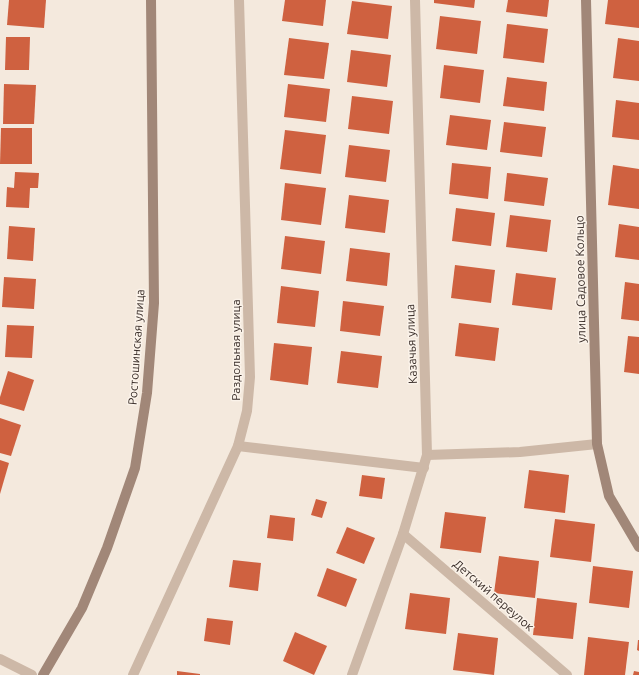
<svg xmlns="http://www.w3.org/2000/svg" width="639" height="675" viewBox="0 0 639 675" font-family="Ubuntu,sans-serif">
	<style>
		.building { fill: #cf6140 }
		.lines { fill: none; stroke-linecap: round; stroke-linejoin: round }
		.minor { stroke: #cdb8a7; stroke-width: 10 }
		.tertiary { stroke: #cdb8a7; stroke-width: 10 }
		.secondary { stroke: #a18778; stroke-width: 10 }
		.labels { text-anchor: middle; dominant-baseline: central; stroke-width: 3; stroke-linejoin: round; paint-order: stroke }
		.street-label { font-size: 12px; fill: #392d28; stroke: #fbf3ea }
	</style>
	<rect width="100%" height="100%" fill="#f4e9dd"/>
	<g class="building">
		<polygon points="9,0 46,0 44,28 7,25"/>
		<polygon points="285,0 326,0 323,26 282,21"/>
		<polygon points="434,0 475,0 474,8 434,3"/>
		<polygon points="508,0 549,0 547,17 506,12"/>
		<polygon points="608,0 639,0 639,28 605,24"/>
		<polygon points="352,1 392,6 388,39 347,34"/>
		<polygon points="440,16 481,21 477,54 436,49"/>
		<polygon points="507,24 548,29 544,63 503,58"/>
		<polygon points="6,37 30,37 29,70 5,70"/>
		<polygon points="289,38 329,43 324,79 284,75"/>
		<polygon points="618,38 639,41 639,81 613,78"/>
		<polygon points="351,50 391,55 387,87 347,82"/>
		<polygon points="444,65 484,70 480,103 440,98"/>
		<polygon points="507,77 547,82 544,111 503,106"/>
		<polygon points="4,84 36,85 34,124 3,124"/>
		<polygon points="288,84 330,89 326,122 284,117"/>
		<polygon points="352,96 393,101 389,134 348,129"/>
		<polygon points="616,100 639,103 639,140 612,137"/>
		<polygon points="450,115 491,120 487,150 446,145"/>
		<polygon points="504,122 546,127 542,157 500,152"/>
		<polygon points="1,128 32,128 32,164 0,164"/>
		<polygon points="285,130 326,135 321,174 280,169"/>
		<polygon points="349,145 390,150 386,182 345,177"/>
		<polygon points="452,163 491,167 488,199 449,194"/>
		<polygon points="613,165 639,169 639,209 608,205"/>
		<polygon points="15,172 39,173 38,188 30,188 29,208 6,207 7,187 14,188"/>
		<polygon points="507,173 548,178 544,206 504,201"/>
		<polygon points="285,183 326,188 321,225 281,220"/>
		<polygon points="349,195 389,200 385,233 345,228"/>
		<polygon points="456,208 495,213 491,246 452,241"/>
		<polygon points="510,215 551,220 547,252 506,247"/>
		<polygon points="619,224 639,227 639,260 615,257"/>
		<polygon points="9,226 35,228 33,261 7,259"/>
		<polygon points="285,236 325,241 321,274 281,269"/>
		<polygon points="350,248 390,253 387,286 346,281"/>
		<polygon points="455,265 495,270 491,303 451,298"/>
		<polygon points="516,273 556,278 552,310 512,305"/>
		<polygon points="4,277 36,279 34,309 2,307"/>
		<polygon points="625,282 639,284 639,321 621,319"/>
		<polygon points="281,286 319,291 315,327 277,323"/>
		<polygon points="343,301 384,306 380,336 340,331"/>
		<polygon points="459,323 499,328 495,361 455,356"/>
		<polygon points="7,325 34,326 32,358 5,357"/>
		<polygon points="628,336 639,337 639,374 624,372"/>
		<polygon points="274,343 312,347 308,385 270,380"/>
		<polygon points="341,351 382,356 378,388 337,383"/>
		<polygon points="8,371 34,380 24,411 0,404 0,397"/>
		<polygon points="0,418 21,425 11,456 0,453"/>
		<polygon points="0,460 9,463 0,494"/>
		<polygon points="529,470 569,475 565,513 524,508"/>
		<polygon points="362,475 385,478 382,499 359,496"/>
		<polygon points="316,499 327,502 322,518 311,515"/>
		<polygon points="445,512 486,517 481,553 440,548"/>
		<polygon points="270,515 295,518 293,541 267,538"/>
		<polygon points="555,519 595,524 591,562 550,557"/>
		<polygon points="347,527 375,538 364,564 336,553"/>
		<polygon points="499,556 539,561 535,598 494,593"/>
		<polygon points="233,560 261,563 258,591 229,587"/>
		<polygon points="593,566 633,571 629,608 589,603"/>
		<polygon points="327,568 357,579 346,607 317,596"/>
		<polygon points="410,593 450,598 446,634 405,629"/>
		<polygon points="537,598 577,603 573,639 533,635"/>
		<polygon points="207,618 233,621 230,645 204,641"/>
		<polygon points="295,632 327,646 314,675 283,661"/>
		<polygon points="458,633 498,638 494,675 453,670"/>
		<polygon points="588,637 629,642 625,675 584,675"/>
		<polygon points="638,640 639,640 639,651 637,650"/>
		<polygon points="177,671 200,674 200,675 177,675"/>
		<polygon points="634,671 639,672 639,675 633,675"/>
	</g>
	<g class="lines">
		<g class="minor">
			<polyline points="238,446 424,468"/>
			<polyline points="427,455 520,452 597,444"/>
			<polyline points="403,534 567,675"/>
			<polyline points="0,659 32,675"/>
			<polyline points="352,675 403,534 427,455 415,0"/>
		</g>
		<polyline class="tertiary" points="133,675 238,446 247,411 250,377 239,0"/>
		<g class="secondary">
			<polyline points="586,0 597,444 609,496 639,547"/>
			<polyline points="43,675 82,608 107,548 135,468 147,393 154,303 151,0"/>
		</g>
	</g>
	<g class="labels">
		<g class="street-label">
			<text transform="translate(580 279) rotate(-91)">улица Садовое Кольцо</text>
			<text transform="translate(411 344) rotate(-92)">Казачья улица</text>
			<text transform="translate(136 347) rotate(-86)">Ростошинская улица</text>
			<text transform="translate(235 350) rotate(-90)">Раздольная улица</text>
			<text transform="translate(494 595) rotate(41)">Детский переулок</text>
		</g>
	</g>
</svg>
